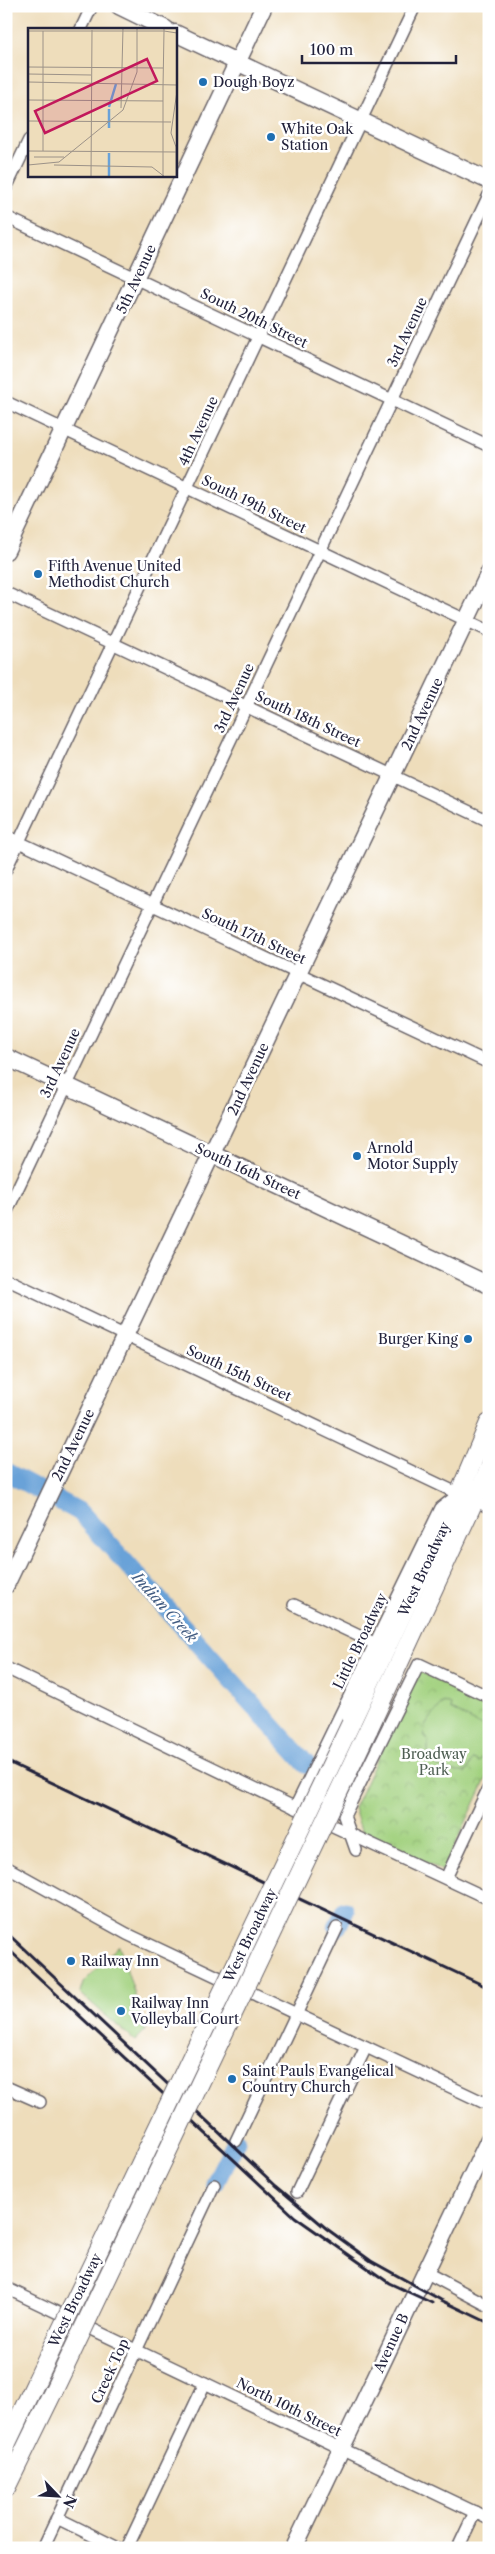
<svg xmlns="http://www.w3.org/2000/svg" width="495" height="2554" viewBox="0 0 495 2554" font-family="'Libre Caslon Text',serif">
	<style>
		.park { fill: url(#park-crowns); stroke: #627a5d }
		.garden { fill: #a2d17f; stroke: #627a5d }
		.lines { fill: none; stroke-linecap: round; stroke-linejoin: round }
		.river { stroke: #69a2d8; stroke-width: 19 }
		.street-casing { stroke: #696368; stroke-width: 14 }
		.secondary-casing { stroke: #696368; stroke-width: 19 }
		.primary-casing { stroke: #696368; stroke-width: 20 }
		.street { stroke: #fff; stroke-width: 11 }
		.secondary { stroke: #fff; stroke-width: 16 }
		.primary { stroke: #fff; stroke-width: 18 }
		.rail { stroke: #22223b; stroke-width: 3 }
		.primary-bridge-casing { stroke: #696368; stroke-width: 20; stroke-linecap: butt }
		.primary-bridge { stroke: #fff; stroke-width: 18 }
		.poi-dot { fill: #1f6fb2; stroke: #fff; stroke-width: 2 }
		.labels { text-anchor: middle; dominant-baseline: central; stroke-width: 5; stroke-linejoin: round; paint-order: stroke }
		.poi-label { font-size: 14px; fill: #22223b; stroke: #fff; text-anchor: start }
		.street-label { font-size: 14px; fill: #22223b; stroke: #fff }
		.park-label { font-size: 14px; fill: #4f5f53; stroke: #fff }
		.water-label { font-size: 15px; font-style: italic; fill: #425c82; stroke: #fff }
		.inset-river { fill: none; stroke: #69a2d8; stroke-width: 2.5 }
		.inset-road { fill: none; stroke: #9c9288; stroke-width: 1 }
		.view { fill: #c2185b; fill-opacity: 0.15; stroke: #c2185b; stroke-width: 2.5 }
		.inset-edge { fill: none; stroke: #22223b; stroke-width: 2.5 }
	</style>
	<defs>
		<pattern id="park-crowns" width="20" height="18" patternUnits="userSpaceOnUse" patternTransform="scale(1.25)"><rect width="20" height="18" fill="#a2d17f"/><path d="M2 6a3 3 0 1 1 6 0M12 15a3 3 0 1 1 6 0" fill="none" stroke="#8bb36f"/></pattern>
	</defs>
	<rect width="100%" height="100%" fill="#fff"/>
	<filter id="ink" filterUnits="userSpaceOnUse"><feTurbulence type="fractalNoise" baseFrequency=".02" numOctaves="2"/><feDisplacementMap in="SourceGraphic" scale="10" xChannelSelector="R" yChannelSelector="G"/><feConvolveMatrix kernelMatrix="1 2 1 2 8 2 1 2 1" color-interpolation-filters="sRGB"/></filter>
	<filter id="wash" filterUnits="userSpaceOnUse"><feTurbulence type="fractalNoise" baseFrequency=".0096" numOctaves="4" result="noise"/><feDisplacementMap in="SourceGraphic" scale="20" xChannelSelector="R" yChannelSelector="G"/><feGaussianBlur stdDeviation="1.12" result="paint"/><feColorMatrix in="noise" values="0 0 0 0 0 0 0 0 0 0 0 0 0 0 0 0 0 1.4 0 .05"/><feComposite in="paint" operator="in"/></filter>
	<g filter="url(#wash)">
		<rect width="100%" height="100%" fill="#edb"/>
		<polygon class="park" points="418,1671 489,1704 489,1773 443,1871 361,1831 354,1808"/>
		<g class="garden">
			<polygon points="444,1702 451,1705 450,1709 489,1730 487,1747 480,1762 473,1759 466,1772 454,1772 437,1766 431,1761 428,1757 428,1742 424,1734 425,1725"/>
			<polygon points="119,1945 146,2030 135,2041 80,1993 83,1983"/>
		</g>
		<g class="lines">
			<g class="river">
				<polyline points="6,1472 80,1512 307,1765"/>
				<polyline points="337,1927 345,1911"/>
				<polyline points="215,2183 236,2141"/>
			</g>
		</g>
	</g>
	<g filter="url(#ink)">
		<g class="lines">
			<g class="street-casing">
				<g id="street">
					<polyline points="81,29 92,6"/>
					<polyline points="6,188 29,140"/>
					<polyline points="6,217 489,446"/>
					<polyline points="6,402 489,631"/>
					<polyline points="6,593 489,821"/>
					<polyline points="6,836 489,1063"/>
					<polyline points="6,869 415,6"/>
					<polyline points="6,1213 489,195"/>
					<polyline points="6,1279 459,1494 441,1508 295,1808"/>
					<polyline points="475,1501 489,1507"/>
					<polyline points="294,1605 376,1644"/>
					<polyline points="6,1668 302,1811"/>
					<polyline points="318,1819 489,1899"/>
					<polyline points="356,1850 344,1816 419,1664 489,1697"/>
					<polyline points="6,1867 127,1934 489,2105"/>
					<polyline points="446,1878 489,1787"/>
					<polyline points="6,2087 40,2102"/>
					<polyline points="236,2141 337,1928"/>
					<polyline points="297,2192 366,2047"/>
					<polyline points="425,2272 489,2306"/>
					<polyline points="6,2288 489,2519"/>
					<polyline points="57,2518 118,2548"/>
					<polyline points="43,2548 214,2185"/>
					<polyline points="127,2548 205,2383"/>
					<polyline points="458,2548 475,2512"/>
				</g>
			</g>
			<g class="secondary-casing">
				<g id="secondary">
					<polyline points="119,6 166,29"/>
					<polyline points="175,33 489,181"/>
					<polyline points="6,551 264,6"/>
					<polyline points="6,1057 489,1285"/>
					<polyline points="6,1585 489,573"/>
					<polyline points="294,2548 489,2139"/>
				</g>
			</g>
			<g class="primary-casing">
				<g id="primary">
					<polyline points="351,1723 459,1494 489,1423"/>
					<polyline points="368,1730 489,1469"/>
					<polyline points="6,2445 36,2382"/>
					<polyline points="6,2488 54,2390"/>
				</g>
			</g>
			<use href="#street" class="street"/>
			<use href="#secondary" class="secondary"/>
			<use href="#primary" class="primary"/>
			<g class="rail">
				<polyline points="6,1761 489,1988"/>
				<polyline points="6,1932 276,2186 327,2229 371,2261 441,2300 489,2323"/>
				<polyline points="6,1947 295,2217 389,2283 432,2303"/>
			</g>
			<g class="primary-bridge-casing">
				<g id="primary-bridge">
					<polyline points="36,2382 351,1723"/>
					<polyline points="54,2390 368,1730"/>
				</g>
			</g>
			<use href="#primary-bridge" class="primary-bridge"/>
		</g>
	</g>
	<g class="poi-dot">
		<circle cx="203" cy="82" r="5"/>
		<circle cx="271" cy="137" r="5"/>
		<circle cx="38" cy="574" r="5"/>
		<circle cx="357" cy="1156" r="5"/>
		<circle cx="468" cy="1339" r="5"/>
		<circle cx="71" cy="1961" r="5"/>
		<circle cx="121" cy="2011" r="5"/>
		<circle cx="232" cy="2079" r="5"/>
	</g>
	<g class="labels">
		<g class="poi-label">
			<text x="213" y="82">Dough Boyz</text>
			<text x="281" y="129">White Oak<tspan x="281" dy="16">Station</tspan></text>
			<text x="48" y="566">Fifth Avenue United<tspan x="48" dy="16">Methodist Church</tspan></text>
			<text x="367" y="1148">Arnold<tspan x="367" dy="16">Motor Supply</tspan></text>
			<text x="458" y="1339" text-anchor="end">Burger King</text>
			<text x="81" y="1961">Railway Inn</text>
			<text x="131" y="2003">Railway Inn<tspan x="131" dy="16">Volleyball Court</tspan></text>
			<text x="242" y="2071">Saint Pauls Evangelical<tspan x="242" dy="16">Country Church</tspan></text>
		</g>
		<g class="street-label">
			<text transform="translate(136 279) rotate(-65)">5th Avenue</text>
			<text transform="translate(254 318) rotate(26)">South 20th Street</text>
			<text transform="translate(407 332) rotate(-65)">3rd Avenue</text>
			<text transform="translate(198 431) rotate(-65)">4th Avenue</text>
			<text transform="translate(254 504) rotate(26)">South 19th Street</text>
			<text transform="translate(234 698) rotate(-65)">3rd Avenue</text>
			<text transform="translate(422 714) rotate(-65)">2nd Avenue</text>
			<text transform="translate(308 719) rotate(25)">South 18th Street</text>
			<text transform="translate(254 936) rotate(25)">South 17th Street</text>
			<text transform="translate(60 1063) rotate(-65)">3rd Avenue</text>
			<text transform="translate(248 1079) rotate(-65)">2nd Avenue</text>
			<text transform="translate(248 1171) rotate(25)">South 16th Street</text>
			<text transform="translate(239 1373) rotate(25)">South 15th Street</text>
			<text transform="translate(73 1445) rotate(-64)">2nd Avenue</text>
			<text transform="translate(424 1569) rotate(-65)">West Broadway</text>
			<text transform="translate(360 1641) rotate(-64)">Little Broadway</text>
			<text transform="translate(250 1935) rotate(-64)">West Broadway</text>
			<text transform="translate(75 2300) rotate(-64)">West Broadway</text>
			<text transform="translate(391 2343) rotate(-65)">Avenue B</text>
			<text transform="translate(110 2371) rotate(-65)">Creek Top</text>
			<text transform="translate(289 2407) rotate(26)">North 10th Street</text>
		</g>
		<g class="park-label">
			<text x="434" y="1754">Broadway<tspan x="434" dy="16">Park</tspan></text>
		</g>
		<g class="water-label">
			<text transform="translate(165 1607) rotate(48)">Indian Creek</text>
		</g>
	</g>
	<g transform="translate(28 28)">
		<rect width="149" height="149" fill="#edb"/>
		<path class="inset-river" d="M 81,79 L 88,56M 81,100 L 81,81M 81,149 L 81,125"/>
		<path class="inset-road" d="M 136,0 L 136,3 L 149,5M 0,3 L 136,3 L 135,59M 0,39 L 135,40M 0,46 L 63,47M 0,54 L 149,57M 0,72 L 135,73M 93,80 L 95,0M 0,93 L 143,94M 0,123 L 149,124M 15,123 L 15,3M 6,129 L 36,129M 0,137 L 31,134 L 95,82 L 109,44 L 109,0M 26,137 L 124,139 L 137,149M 63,149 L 64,2M 135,149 L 135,59M 148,149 L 148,119 L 143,105 L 149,63"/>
		<path class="view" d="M 119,31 L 129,53 L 17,105 L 7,83 Z"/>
		<rect width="149" height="149" class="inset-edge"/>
	</g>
	<rect width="495" height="2554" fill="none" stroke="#fff" stroke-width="25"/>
	<g transform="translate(58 2496) rotate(115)" stroke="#ffffff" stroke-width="4" paint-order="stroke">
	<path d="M0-4L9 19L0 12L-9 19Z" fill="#22223b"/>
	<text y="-8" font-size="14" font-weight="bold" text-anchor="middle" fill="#22223b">N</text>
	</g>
	<path d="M302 55v8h154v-8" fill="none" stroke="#22223b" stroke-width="2.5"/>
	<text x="310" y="55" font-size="15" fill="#22223b" stroke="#ffffff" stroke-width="4" paint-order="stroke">100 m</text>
</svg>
